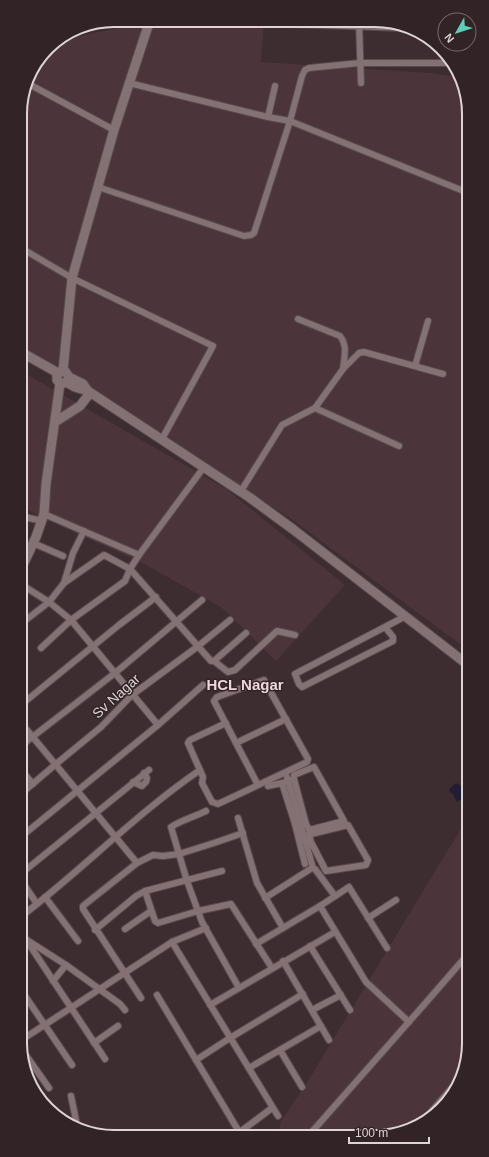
<svg xmlns="http://www.w3.org/2000/svg" width="489" height="1157" viewBox="0 0 489 1157" font-family="Helvetica,sans-serif">
	<style>
		.built { fill: #4c353a }
		.water { fill: #231c35 }
		.lines { fill: none; stroke-linecap: round; stroke-linejoin: round }
		.street-casing { stroke: #574a4d; stroke-width: 8 }
		.secondary-casing { stroke: #574a4d; stroke-width: 11 }
		.street { stroke: #847174; stroke-width: 6 }
		.secondary { stroke: #847174; stroke-width: 9 }
		.labels { text-anchor: middle; dominant-baseline: central; stroke-width: 3; stroke-linejoin: round; paint-order: stroke }
		.street-label { font-size: 14px; fill: #ded4d5; stroke: #322326 }
		.neighbourhood-label { font-size: 15px; font-weight: bold; fill: #ecd7db; stroke: #322326 }
		.rim { fill: none; stroke: #ded4d5; stroke-width: 2 }
	</style>
	<rect width="100%" height="100%" fill="#3d2d30"/>
	<g class="built">
		<polygon points="122,20 264,21 261,62 429,73 458,77 466,90 468,650 290,518 91,391 21,351 20,108 30,72 52,43 56,41 119,28"/>
		<polygon points="21,371 225,488 345,585 276,661 221,607 137,560 78,534 21,507"/>
		<polygon points="468,817 469,1049 449,1100 399,1134 278,1134 281,1121 305,1086"/>
	</g>
	<polygon class="water" points="456,783 460,785 464,794 463,798 457,802 453,794 449,791 451,787"/>
	<g class="lines">
		<g class="street-casing">
			<g id="street">
				<polyline points="171,20 405,28"/>
				<polyline points="359,22 361,83"/>
				<polyline points="27,83 114,130"/>
				<polyline points="129,83 268,117 290,121 466,192"/>
				<polyline points="268,117 275,86"/>
				<polyline points="98,187 244,236 251,235 254,233 290,121 302,76 305,70 309,68 360,63 449,63"/>
				<polyline points="21,248 72,278 213,346 162,439"/>
				<path d="M 298,319 L 340,336 C 348,346 344,358 343,369"/>
				<polyline points="415,366 428,321"/>
				<polyline points="315,408 399,446"/>
				<polyline points="241,491 282,425 315,408 343,369 359,353 364,352 443,374"/>
				<polyline points="44,514 139,555 204,467"/>
				<polyline points="21,516 42,521"/>
				<polyline points="33,543 63,556"/>
				<polyline points="64,583 73,553 84,531"/>
				<polyline points="22,585 49,602 71,620 158,725"/>
				<polyline points="22,623 49,602 64,583 104,555 130,569 211,661 214,661 246,633"/>
				<polyline points="385,627 393,637 393,641 302,687 299,684 295,674 404,617"/>
				<polyline points="41,648 71,620 125,581 130,569 139,555"/>
				<polyline points="214,661 228,672 235,670 277,631 295,635"/>
				<polyline points="22,704 119,625 156,597"/>
				<polyline points="226,723 190,740 188,743 203,777 202,783 212,802 218,804 307,762 308,759 264,680 217,697 214,701 258,785"/>
				<polyline points="22,724 137,863"/>
				<polyline points="236,743 286,719"/>
				<polyline points="22,745 115,673 202,600"/>
				<polyline points="22,771 33,784"/>
				<polyline points="287,777 313,868"/>
				<polyline points="294,779 294,775 314,767 344,821 309,830 306,824"/>
				<polyline points="133,782 142,786 146,782 147,778 144,773"/>
				<polyline points="268,786 282,783 295,824 306,824 294,779 282,783"/>
				<polyline points="22,793 56,764 101,727 132,695 197,647 230,620"/>
				<path d="M 206,811 C 194,817 182,820 171,827 L 187,881 L 202,922 L 239,988"/>
				<polyline points="238,818 257,883 283,928"/>
				<polyline points="295,824 305,864"/>
				<polyline points="22,836 158,725 203,685"/>
				<polyline points="306,843 311,842 326,871 366,865 368,860 348,825 311,834 309,834 311,842"/>
				<polyline points="23,872 149,770"/>
				<polyline points="23,883 37,904"/>
				<polyline points="145,891 155,921 158,923 198,911 231,904 272,968"/>
				<polyline points="45,897 78,941"/>
				<polyline points="265,898 312,868 315,869 335,896"/>
				<polyline points="320,906 366,982 409,1022"/>
				<path d="M 23,915 C 83,869 137,813 200,770"/>
				<polyline points="368,918 396,900"/>
				<polyline points="125,929 151,911"/>
				<polyline points="95,930 136,896 145,891 222,871"/>
				<polyline points="23,935 105,1059"/>
				<polyline points="27,940 66,965 120,1004 125,1010"/>
				<polyline points="172,942 278,1116"/>
				<polyline points="256,944 320,906 349,887 387,948"/>
				<polyline points="310,946 350,1010"/>
				<polyline points="283,961 329,1040"/>
				<polyline points="53,981 66,965"/>
				<polyline points="23,993 72,1065"/>
				<polyline points="157,995 241,1135"/>
				<polyline points="141,998 83,909 83,906 137,863 153,855 163,856 179,854 214,843 243,833"/>
				<polyline points="210,1005 335,932"/>
				<polyline points="312,1010 341,995"/>
				<polyline points="23,1039 172,942 206,928"/>
				<polyline points="94,1043 118,1026"/>
				<polyline points="280,1050 302,1087"/>
				<polyline points="23,1051 49,1088"/>
				<polyline points="196,1060 230,1038 303,994"/>
				<polyline points="249,1068 321,1026"/>
				<polyline points="71,1096 76,1120 72,1123"/>
				<polyline points="430,1113 456,1083"/>
				<polyline points="240,1132 272,1108"/>
				<polyline points="310,1134 422,1007 469,953"/>
			</g>
		</g>
		<g class="secondary-casing">
			<g id="secondary">
				<polyline points="21,352 58,373"/>
				<polyline points="63,371 72,278 114,130 150,20"/>
				<polyline points="66,382 75,387 88,391 249,497 294,530 468,665"/>
				<polyline points="65,383 60,383 57,380 57,375 61,371 65,371 69,377 83,384 88,391"/>
				<polyline points="55,422 80,406 90,393"/>
				<polyline points="22,567 36,537 44,514 46,484 60,383"/>
			</g>
		</g>
		<use href="#street" class="street"/>
		<use href="#secondary" class="secondary"/>
	</g>
	<g class="labels">
		<g class="street-label">
			<text transform="translate(116 696) rotate(-42)">Sv Nagar</text>
		</g>
		<g class="neighbourhood-label">
			<text x="245" y="684">HCL Nagar</text>
		</g>
	</g>
	<path d="M0 0H489V1157H0ZM114 27H375A87 87 0 0 1 462 114V1043A87 87 0 0 1 375 1130H114A87 87 0 0 1 27 1043V114A87 87 0 0 1 114 27Z" fill="#322326" fill-rule="evenodd"/>
	<path class="rim" d="M114 27H375A87 87 0 0 1 462 114V1043A87 87 0 0 1 375 1130H114A87 87 0 0 1 27 1043V114A87 87 0 0 1 114 27Z"/>
	<g transform="translate(457 32) rotate(231)"><circle r="19" fill="#322326" stroke="#776a6c"/>
	<path d="M0-3L7 15L0 10L-7 15Z" fill="#5dceb9"/>
	<text y="-6" font-size="11" font-weight="bold" text-anchor="middle" fill="#ded4d5">N</text>
	</g>
	<path d="M349 1137v6h80v-6" fill="none" stroke="#ded4d5" stroke-width="2"/>
	<text x="355" y="1137" font-size="12" fill="#ded4d5" stroke="#322326" stroke-width="3" paint-order="stroke">100 m</text>
</svg>
